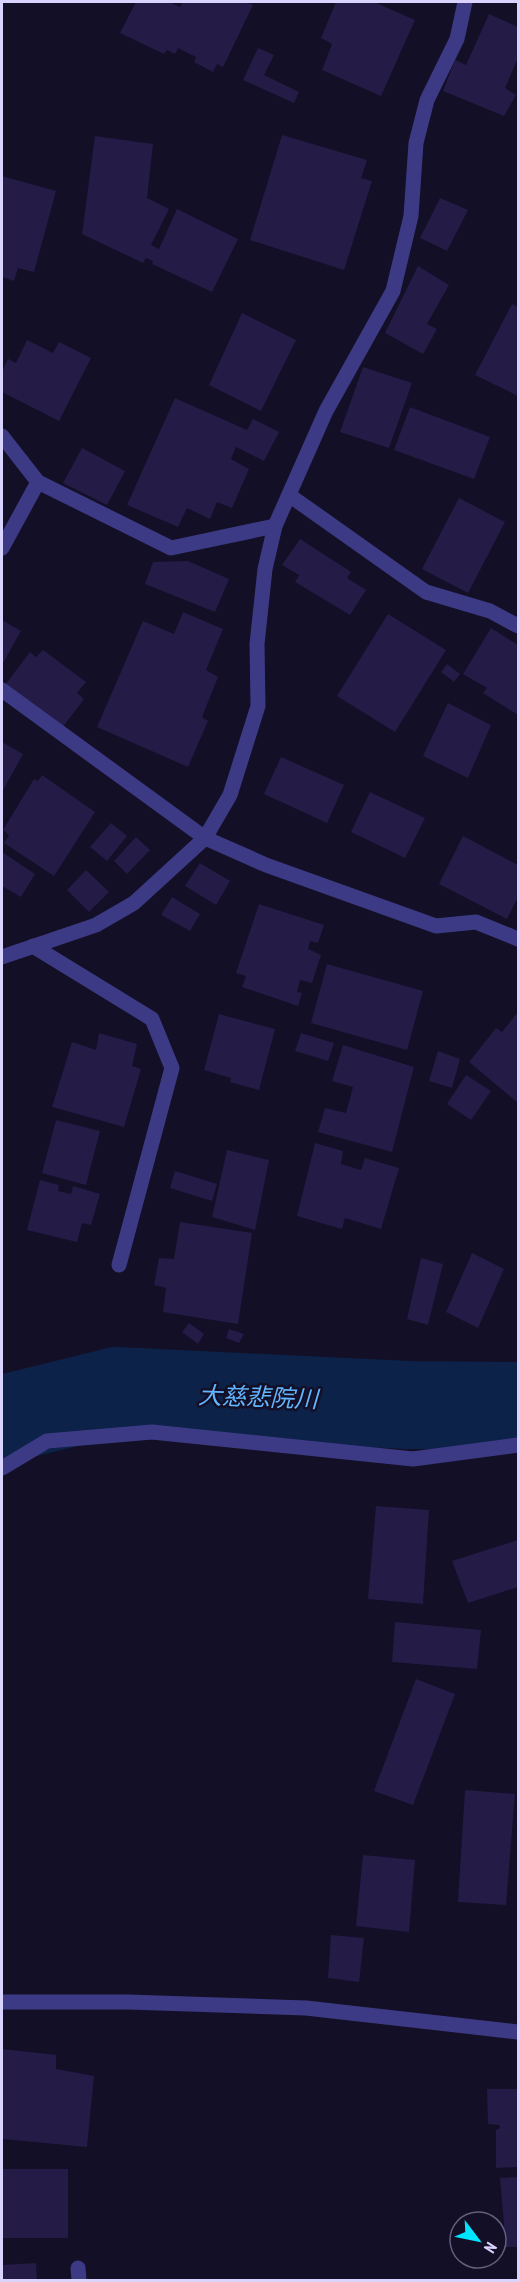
<svg xmlns="http://www.w3.org/2000/svg" width="520" height="2282" viewBox="0 0 520 2282" font-family="'PT Sans Narrow','Noto Sans JP',sans-serif">
	<style>
		.lines { fill: none; stroke-linecap: round; stroke-linejoin: round }
		.river { stroke: #0c2248; stroke-width: 88 }
		.building { fill: #241b47 }
		.minor { stroke: #3d3a85; stroke-width: 15 }
		.labels { text-anchor: middle; dominant-baseline: central; stroke-width: 5; stroke-linejoin: round; paint-order: stroke }
		.water-label { font-size: 24px; font-style: italic; fill: #62b6ff; stroke: #130f26 }
	</style>
	<rect width="100%" height="100%" fill="#130f26"/>
	<g class="lines">
		<polyline class="river" points="2,1422 7,1418 117,1391 408,1405 518,1406"/>
	</g>
	<g class="building">
		<polygon points="136,2 169,2 180,7 183,2 246,2 253,5 223,67 217,64 213,72 194,62 196,57 178,48 175,54 167,50 164,54 120,33"/>
		<polygon points="336,2 374,2 415,20 381,96 322,70 332,44 321,38"/>
		<polygon points="489,14 518,27 518,58 505,88 516,95 504,116 443,91 455,60 466,65"/>
		<polygon points="258,48 274,55 264,75 299,92 294,103 243,80"/>
		<polygon points="282,135 367,160 361,178 372,181 344,270 250,240"/>
		<polygon points="95,136 153,144 147,198 169,209 151,245 159,249 177,209 238,239 212,292 152,264 153,261 146,258 143,263 82,234"/>
		<polygon points="2,176 56,191 34,272 18,268 14,281 2,277"/>
		<polygon points="440,198 468,210 447,251 420,238"/>
		<polygon points="418,266 449,285 427,324 437,329 423,354 385,333"/>
		<polygon points="512,304 518,307 518,396 475,375"/>
		<polygon points="242,313 296,340 261,411 209,385"/>
		<polygon points="27,340 53,353 59,342 91,358 59,421 2,392 2,372 8,359 16,363"/>
		<polygon points="363,367 412,383 389,448 340,432"/>
		<polygon points="175,398 247,430 253,419 279,432 264,461 236,447 231,459 249,469 232,508 217,502 210,519 187,508 178,527 127,505"/>
		<polygon points="410,407 490,437 474,479 394,450"/>
		<polygon points="82,448 125,471 107,505 63,483"/>
		<polygon points="459,498 505,522 468,593 422,569"/>
		<polygon points="300,539 351,572 347,578 366,590 350,615 295,582 299,575 282,565"/>
		<polygon points="188,561 229,579 215,612 145,584 153,562"/>
		<polygon points="183,612 223,629 206,670 218,677 202,717 208,721 188,767 97,727 143,621 174,634"/>
		<polygon points="388,614 446,650 395,732 337,696"/>
		<polygon points="2,620 21,631 2,665"/>
		<polygon points="491,628 518,645 518,715 483,693 487,688 463,674"/>
		<polygon points="43,650 86,682 77,693 84,699 62,728 5,685 30,652 36,657"/>
		<polygon points="447,664 460,674 454,682 441,672"/>
		<polygon points="448,703 491,725 468,778 423,756"/>
		<polygon points="2,742 23,754 2,792"/>
		<polygon points="281,757 344,785 327,823 264,794"/>
		<polygon points="42,775 95,812 54,876 4,843 9,835 3,830 34,779 38,781"/>
		<polygon points="370,792 425,818 405,858 351,832"/>
		<polygon points="111,823 127,836 107,861 90,847"/>
		<polygon points="463,836 518,865 518,897 507,919 439,884"/>
		<polygon points="136,837 150,850 127,874 114,861"/>
		<polygon points="2,852 35,874 21,897 2,886"/>
		<polygon points="200,863 230,881 216,905 185,886"/>
		<polygon points="86,870 109,892 89,912 67,890"/>
		<polygon points="172,897 200,914 190,931 161,915"/>
		<polygon points="259,904 324,925 318,943 310,941 308,949 321,955 312,983 300,980 297,992 302,993 298,1006 242,987 246,976 236,973"/>
		<polygon points="327,964 423,991 407,1050 311,1023"/>
		<polygon points="518,1012 518,1103 469,1062 496,1028 502,1032"/>
		<polygon points="219,1014 275,1029 259,1090 230,1082 231,1078 204,1070"/>
		<polygon points="99,1033 137,1044 132,1066 141,1069 124,1127 52,1107 72,1042 96,1050"/>
		<polygon points="301,1033 334,1043 328,1061 295,1051"/>
		<polygon points="343,1045 414,1067 392,1152 318,1132 325,1108 346,1113 353,1087 332,1081"/>
		<polygon points="438,1051 460,1059 452,1088 429,1081"/>
		<polygon points="466,1075 491,1091 471,1120 447,1104"/>
		<polygon points="56,1120 100,1131 86,1185 42,1173"/>
		<polygon points="315,1143 343,1151 341,1164 361,1170 365,1158 399,1168 381,1229 345,1218 342,1229 297,1216"/>
		<polygon points="227,1150 269,1160 255,1230 212,1217"/>
		<polygon points="175,1171 217,1184 212,1201 170,1188"/>
		<polygon points="40,1180 59,1185 58,1191 71,1194 73,1186 100,1194 91,1225 82,1223 77,1242 27,1230"/>
		<polygon points="180,1222 252,1233 238,1324 163,1312 166,1288 154,1285 159,1258 174,1259"/>
		<polygon points="472,1253 504,1269 478,1328 446,1312"/>
		<polygon points="421,1258 443,1264 428,1325 407,1319"/>
		<polygon points="189,1323 204,1334 198,1344 182,1332"/>
		<polygon points="229,1329 244,1334 239,1343 226,1338"/>
		<polygon points="376,1506 429,1510 423,1604 368,1599"/>
		<polygon points="518,1540 518,1587 468,1603 452,1561"/>
		<polygon points="395,1622 481,1630 477,1669 392,1662"/>
		<polygon points="416,1679 455,1694 413,1805 374,1791"/>
		<polygon points="465,1790 515,1794 506,1905 458,1902"/>
		<polygon points="363,1855 415,1860 409,1932 356,1926"/>
		<polygon points="331,1935 364,1938 359,1982 328,1978"/>
		<polygon points="2,2049 56,2055 56,2069 94,2076 87,2147 2,2139"/>
		<polygon points="487,2089 518,2089 518,2167 496,2168 496,2130 500,2128 499,2125 488,2124"/>
		<rect x="2" y="2169" width="66" height="69"/>
		<polygon points="518,2177 518,2247 506,2247 500,2178"/>
		<polygon points="36,2263 37,2280 2,2280 2,2265"/>
	</g>
	<g class="lines">
		<g class="minor">
			<polyline points="2,436 38,482 171,548 275,526"/>
			<polyline points="289,495 426,592 490,611 518,626"/>
			<polyline points="2,548 38,482"/>
			<polyline points="2,690 205,838 266,865 436,926 476,922 518,939"/>
			<polyline points="33,946 152,1019 172,1068 119,1265"/>
			<polyline points="2,957 96,925 134,903 205,838 230,795 258,706 257,644 265,569 275,526 326,411 393,291 411,216 416,143 427,100 457,39 465,2"/>
			<polyline points="2,1468 47,1441 152,1432 413,1459 518,1445"/>
			<polyline points="2,2002 128,2002 306,2008 518,2032"/>
			<polyline points="78,2268 79,2280"/>
		</g>
	</g>
	<g class="labels">
		<g class="water-label">
			<text transform="translate(258 1397) rotate(2)">大慈悲院川</text>
		</g>
	</g>
	<rect width="520" height="2282" fill="none" stroke="#d9d4ff" stroke-width="6"/>
	<g transform="translate(478 2240) rotate(122)"><circle r="28" fill="#130f26" stroke="#625e7d" stroke-width="1.5"/>
	<path d="M0-4.5L10 22L0 15L-10 22Z" fill="#00e5ff"/>
	<text y="-9" font-size="16" font-weight="bold" text-anchor="middle" fill="#d9d4ff">N</text>
	</g>
</svg>
